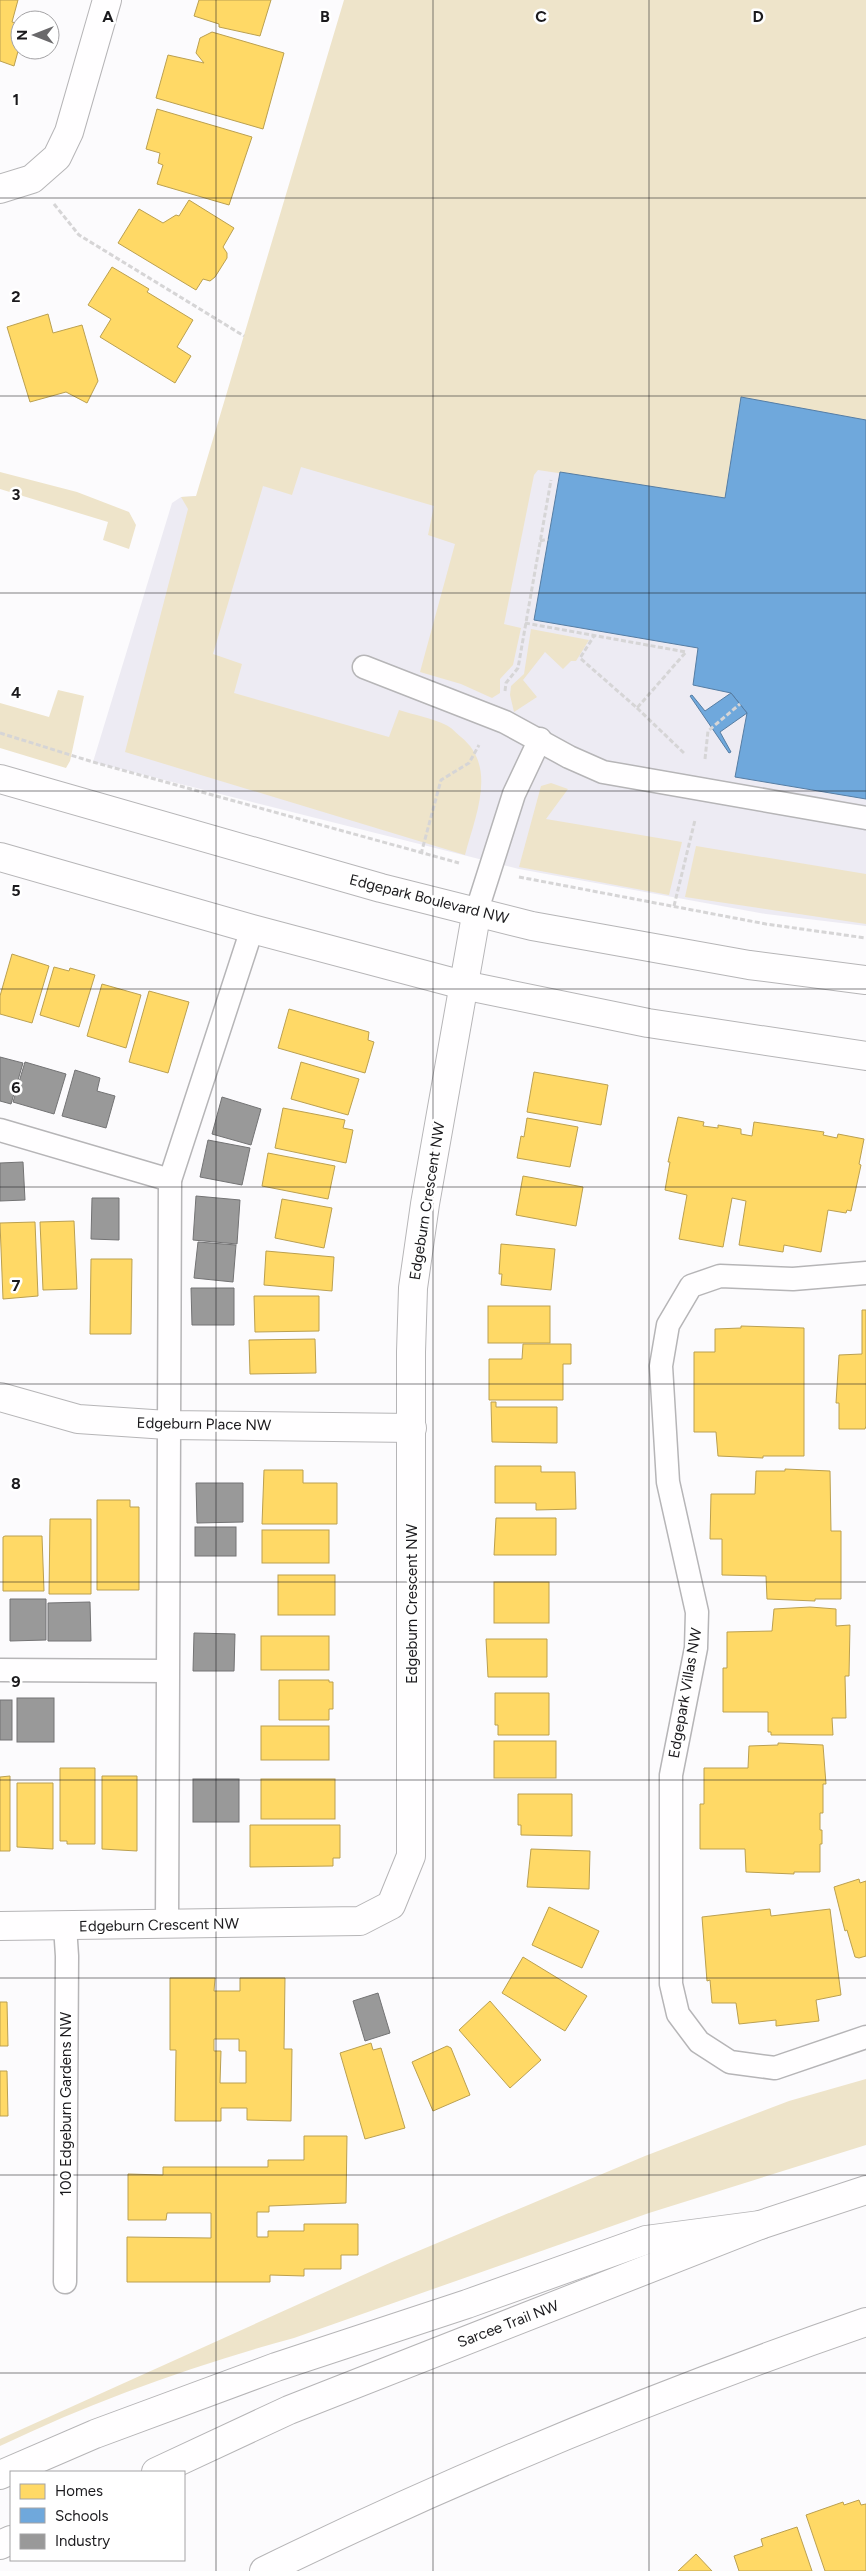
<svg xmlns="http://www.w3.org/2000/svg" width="866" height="2571" viewBox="0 0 866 2571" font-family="Figtree,sans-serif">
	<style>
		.built { fill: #edebf3 }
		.green { fill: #eee4ca }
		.homes { fill: #ffd966; stroke: #bba050; fill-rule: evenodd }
		.schools { fill: #6fa8dc; stroke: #567da3 }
		.industry { fill: #999; stroke: #737374 }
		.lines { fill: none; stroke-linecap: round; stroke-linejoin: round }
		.service-casing { stroke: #b6b5b7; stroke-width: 25 }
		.minor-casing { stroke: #b6b5b7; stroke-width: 30 }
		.tertiary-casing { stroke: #b6b5b7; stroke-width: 30 }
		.secondary-casing { stroke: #b6b5b7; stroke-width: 30 }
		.path { stroke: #d6d5d6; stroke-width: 3; stroke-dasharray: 5 2.5; stroke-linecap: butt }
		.service { stroke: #fffeff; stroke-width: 22 }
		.minor { stroke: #fffeff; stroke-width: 28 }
		.tertiary { stroke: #fffeff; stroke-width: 28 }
		.secondary { stroke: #fffeff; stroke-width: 28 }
		.grid { fill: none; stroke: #1b1a1d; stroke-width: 1; stroke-opacity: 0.55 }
		.labels { text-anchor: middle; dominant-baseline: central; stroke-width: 5; stroke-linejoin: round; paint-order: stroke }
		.street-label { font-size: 15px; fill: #1b1a1d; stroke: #fff }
		.grid-label { font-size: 16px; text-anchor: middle; font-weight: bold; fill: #1b1a1d; stroke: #fff; stroke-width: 5; stroke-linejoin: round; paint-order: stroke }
	</style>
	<rect width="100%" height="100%" fill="#fcfbfd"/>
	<polygon class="built" points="866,0 866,926 766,914 519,869 93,762 172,503 181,497 196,496"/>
	<g class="green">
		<path d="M 344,0 L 866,0 L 866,420 L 741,397 L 725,498 L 538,470 L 534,475 L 504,624 L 521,628 L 513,665 L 500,679 L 500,693 L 492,698 L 461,684 L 420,672 L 455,544 L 428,535 L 434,506 L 301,467 L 292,495 L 263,486 L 213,654 L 242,664 L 234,693 L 389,737 L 399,710 C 414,715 432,718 446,725 C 451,727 456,733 461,737 C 498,767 475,816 465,855 L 125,752 L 188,509 L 181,497 L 196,496 Z"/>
		<polygon points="0,472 77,492 129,512 136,525 129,549 103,540 108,522 0,489"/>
		<polygon points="531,629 589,640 576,661 571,661 563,669 545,652 523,680 537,697 514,712 510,695 511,686 524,674"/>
		<polygon points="58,690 84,696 70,761 66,768 0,748 0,703 49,717"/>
		<polygon points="551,783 568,789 546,819 682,842 669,895 519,867 541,786"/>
		<polygon points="696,846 866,874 866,924 685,897"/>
		<path d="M 866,2079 L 866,2145 L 649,2213 L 294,2338 C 194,2365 94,2401 0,2446 L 0,2439 L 392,2262 L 645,2156 L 789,2101 Z"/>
	</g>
	<g class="homes">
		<polygon points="0,0 18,0 12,22 20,24 20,44 14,66 0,61"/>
		<polygon points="199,0 271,0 260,36 219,27 219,24 194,16"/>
		<polygon points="212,32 284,53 263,129 156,98 168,55 204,63 196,53 200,38"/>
		<polygon points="157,109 252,137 229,205 157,184 163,165 158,163 160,153 146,149"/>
		<polygon points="189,200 234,228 223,247 227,253 227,258 215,277 210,281 203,279 196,290 118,243 139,209 163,223 176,215 179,216"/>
		<polygon points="112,267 149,289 147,292 193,320 177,347 191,356 175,383 100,337 111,319 88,305"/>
		<polygon points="48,314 53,333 82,325 98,381 87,403 66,392 30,402 7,327"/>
		<polygon points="12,954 49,966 32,1023 0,1014 0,996"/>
		<polygon points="54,967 69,971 70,968 95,975 79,1027 40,1015"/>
		<polygon points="102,984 141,995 126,1048 87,1036"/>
		<polygon points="149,991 189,1002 168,1073 129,1062"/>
		<polygon points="289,1009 369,1032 368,1040 374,1042 365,1073 278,1048"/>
		<polygon points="301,1062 359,1079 348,1115 291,1099"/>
		<polygon points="534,1072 608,1085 601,1125 527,1112"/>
		<polygon points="283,1108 345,1120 343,1128 353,1130 346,1163 275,1148"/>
		<polygon points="678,1117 704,1122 703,1126 718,1128 718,1125 741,1129 741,1134 752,1136 754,1122 824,1132 823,1135 837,1138 838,1134 864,1139 859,1164 861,1165 851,1211 847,1210 846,1213 828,1210 821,1252 784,1245 783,1252 739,1245 746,1201 732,1198 723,1247 679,1239 687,1195 665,1190 670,1162 668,1162"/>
		<polygon points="527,1118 578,1127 570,1167 517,1158 521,1136 524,1137"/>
		<polygon points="268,1153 335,1166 328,1199 262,1186"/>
		<polygon points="523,1176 583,1187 576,1226 516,1215"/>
		<polygon points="282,1199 332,1208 324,1248 275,1238"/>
		<polygon points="74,1221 77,1289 43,1290 40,1222"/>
		<polygon points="35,1222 38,1296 3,1299 0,1223"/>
		<polygon points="501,1244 555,1249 551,1290 501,1285 502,1274 499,1274"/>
		<polygon points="266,1251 334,1257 332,1291 264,1285"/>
		<polygon points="91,1259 132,1259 131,1334 90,1334"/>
		<polygon points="254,1296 319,1296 319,1331 255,1332"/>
		<rect x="488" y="1306" width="62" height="37"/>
		<polygon points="862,1310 866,1310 866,1426 865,1429 839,1429 839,1403 836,1403 839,1355 862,1354"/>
		<polygon points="741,1326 804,1328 804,1456 763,1456 763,1458 718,1456 716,1432 694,1432 694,1352 715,1352 715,1329 741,1328"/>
		<polygon points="315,1339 316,1373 250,1374 249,1340"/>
		<polygon points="523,1344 571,1344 571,1364 563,1364 563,1400 489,1400 489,1359 522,1359"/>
		<polygon points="491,1402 496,1402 496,1407 557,1407 557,1443 492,1442"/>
		<polygon points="495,1466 541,1466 541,1472 575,1472 576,1509 536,1510 536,1503 495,1503"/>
		<polygon points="785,1469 830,1471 831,1531 841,1531 841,1599 815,1599 815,1601 767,1599 766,1576 722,1575 722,1539 710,1539 711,1494 755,1494 756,1471 785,1471"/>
		<polygon points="264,1470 303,1470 303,1483 337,1483 337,1524 262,1524"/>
		<polygon points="97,1500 130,1500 130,1507 139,1507 139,1590 97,1590"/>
		<polygon points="496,1518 556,1518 556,1555 494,1555"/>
		<polygon points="50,1519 91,1519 91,1594 49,1594"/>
		<rect x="262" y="1530" width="67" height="33"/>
		<polygon points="5,1536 42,1536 44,1591 3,1591 3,1537"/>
		<rect x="278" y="1575" width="57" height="40"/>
		<rect x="494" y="1582" width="55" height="41"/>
		<polygon points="810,1607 836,1609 836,1626 850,1625 849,1676 845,1676 846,1718 832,1718 833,1735 771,1735 771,1732 768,1732 768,1712 723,1712 723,1668 727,1668 727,1632 772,1631 774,1609"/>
		<rect x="261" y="1636" width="68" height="34"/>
		<polygon points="486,1639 547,1639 547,1677 488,1677"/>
		<polygon points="279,1680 329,1680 329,1682 333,1682 333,1709 329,1709 329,1720 279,1720"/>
		<polygon points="495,1693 549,1693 549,1735 498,1735 498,1725 495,1725"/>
		<rect x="261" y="1726" width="68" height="34"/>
		<rect x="494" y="1741" width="62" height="37"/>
		<polygon points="778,1743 823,1745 826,1784 823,1784 823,1813 820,1813 820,1830 822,1830 822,1844 820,1844 820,1872 794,1872 794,1874 746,1872 745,1849 700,1849 700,1804 704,1804 704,1768 748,1768 749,1746 778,1745"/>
		<polygon points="60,1768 95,1768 95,1844 67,1844 67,1841 60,1841"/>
		<polygon points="10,1776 10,1851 0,1851 0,1777"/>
		<polygon points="102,1776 137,1776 137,1851 102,1849"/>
		<rect x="261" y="1779" width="74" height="40"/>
		<polygon points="17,1783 53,1783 53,1849 17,1847"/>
		<polygon points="518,1794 572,1794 572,1836 521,1835 521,1825 518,1825"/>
		<polygon points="250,1825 340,1825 340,1858 333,1858 333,1866 250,1867"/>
		<polygon points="531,1849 590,1851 589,1889 527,1887"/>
		<polygon points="859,1879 860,1883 866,1881 866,1956 859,1958 855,1957 847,1930 845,1931 834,1887"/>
		<polygon points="549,1907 599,1931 582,1968 532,1945"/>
		<polygon points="770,1909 771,1916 830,1909 841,1995 816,2000 819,2021 776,2026 776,2020 739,2024 736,2003 712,2003 710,1980 707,1981 702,1917"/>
		<polygon points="523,1957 587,1996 565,2031 502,1993"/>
		<path d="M 170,1978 L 215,1978 L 214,1991 L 240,1991 L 240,1978 L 285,1978 L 284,2049 L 292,2049 L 291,2121 L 247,2120 L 247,2108 L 221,2108 L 221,2121 L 175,2121 L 176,2050 L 170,2050 ZM 214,2039 L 239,2039 L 239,2051 L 246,2051 L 246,2083 L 220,2083 L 221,2051 L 214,2051 Z"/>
		<polygon points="490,2001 541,2060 510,2088 459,2030"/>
		<polygon points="0,2002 7,2002 8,2046 0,2046"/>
		<polygon points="371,2043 373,2050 381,2048 405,2128 365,2139 340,2053"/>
		<polygon points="447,2046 451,2048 470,2095 433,2111 412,2062"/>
		<polygon points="0,2071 7,2071 8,2116 0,2116"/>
		<polygon points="304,2136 347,2136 346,2203 269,2206 269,2212 257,2212 257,2237 268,2237 268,2231 304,2231 304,2224 358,2224 358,2255 341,2255 341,2269 304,2269 304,2276 270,2275 270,2282 127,2282 127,2237 211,2238 211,2213 167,2213 166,2220 128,2220 128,2174 163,2175 163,2167 268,2167 268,2160 304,2160"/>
		<polygon points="859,2500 861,2505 866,2504 866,2571 825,2571 806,2515 843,2502 844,2505"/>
		<polygon points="797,2527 812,2571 739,2571 734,2556 763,2546 761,2539"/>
		<polygon points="696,2554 712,2571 678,2571"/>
	</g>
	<g class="schools">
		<polygon points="741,397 866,420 866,799 735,777 747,713 731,693 693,685 698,648 534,620 560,472 725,498"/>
		<polygon points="731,693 747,713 720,732 731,752 729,753 690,696 692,695 705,711"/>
	</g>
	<g class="industry">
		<polygon points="0,1057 23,1063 11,1104 0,1101"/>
		<polygon points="25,1062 66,1074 54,1114 13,1102"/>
		<polygon points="75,1070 100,1078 97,1091 115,1096 106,1128 62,1116"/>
		<polygon points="222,1097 261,1109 251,1145 212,1134"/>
		<polygon points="208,1140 250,1148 242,1185 200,1177"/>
		<polygon points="23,1162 25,1200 0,1201 0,1163"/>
		<polygon points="196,1196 240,1200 237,1244 193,1240"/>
		<polygon points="92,1198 119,1198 119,1240 91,1239"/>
		<polygon points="198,1242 236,1245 233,1282 194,1278"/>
		<polygon points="191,1288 234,1288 234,1325 192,1325"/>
		<polygon points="196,1483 243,1483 243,1522 197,1523"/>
		<rect x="195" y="1527" width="41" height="29"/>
		<polygon points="10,1599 46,1599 46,1640 10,1641"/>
		<polygon points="90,1602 91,1641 48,1641 48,1603"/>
		<polygon points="194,1633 235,1634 234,1671 193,1671"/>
		<rect x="17" y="1698" width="37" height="44"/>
		<rect x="0" y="1700" width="12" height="40"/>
		<rect x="193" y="1779" width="46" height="43"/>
		<polygon points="378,1993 390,2033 365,2041 353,2001"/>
	</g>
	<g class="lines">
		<g class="service-casing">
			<g id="service">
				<polyline points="364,667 505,722 569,757 603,772 866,818"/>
				<polyline points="477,910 514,794 540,739"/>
				<polyline points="0,1130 170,1180"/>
				<polyline points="866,1273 793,1279 720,1276 691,1286 668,1325 661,1366 668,1482 697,1612 696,1648 671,1775 671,1984 678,2014 699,2042 730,2062 775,2068 866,2037"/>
				<polyline points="0,1670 167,1671"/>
				<polyline points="167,1925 170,1180 252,929"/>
				<polyline points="65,1926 67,1956 65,2282"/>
			</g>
		</g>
		<g class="minor-casing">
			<g id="minor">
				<polyline points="0,189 32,179 57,157 69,132 107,0"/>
				<polyline points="0,1397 78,1419 167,1425 412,1428"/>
				<polyline points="0,1926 360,1921 391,1905 411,1856 411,1352 413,1288 425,1204 477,910"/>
			</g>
		</g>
		<g class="tertiary-casing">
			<g id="tertiary">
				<polyline points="0,779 381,888 532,926 749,965 866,980"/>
				<polyline points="0,857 252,929 463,985 648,1023 866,1056"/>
			</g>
		</g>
		<g class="secondary-casing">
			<g id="secondary">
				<polyline points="156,2472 289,2410 760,2225 866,2190"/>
				<polyline points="0,2475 95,2434 276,2367 467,2304 646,2240 760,2225"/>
				<polyline points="0,2545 11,2540"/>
				<path d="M 264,2571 C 459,2476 660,2393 866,2322"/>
			</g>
		</g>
		<g class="path">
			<polyline points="54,204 79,235 244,336"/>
			<polyline points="540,541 548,539"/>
			<polyline points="525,623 686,652 637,708 580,658 594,636"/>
			<polyline points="505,691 506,683 518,668 551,480"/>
			<polyline points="637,708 685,754"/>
			<polyline points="0,733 93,762 459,863"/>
			<polyline points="705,759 708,731 740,704"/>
			<polyline points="421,854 441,780 469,763 479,745"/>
			<polyline points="519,877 766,924 866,938"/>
			<polyline points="674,906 695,820"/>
		</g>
		<use href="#service" class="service"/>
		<use href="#minor" class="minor"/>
		<use href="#tertiary" class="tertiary"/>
		<use href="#secondary" class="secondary"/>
	</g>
	<path class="grid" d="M 216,0 L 216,2571M 433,0 L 433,2571M 649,0 L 649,2571M 0,198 L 866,198M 0,396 L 866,396M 0,593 L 866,593M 0,791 L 866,791M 0,989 L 866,989M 0,1187 L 866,1187M 0,1384 L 866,1384M 0,1582 L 866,1582M 0,1780 L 866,1780M 0,1978 L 866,1978M 0,2175 L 866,2175M 0,2373 L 866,2373"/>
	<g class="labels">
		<g class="street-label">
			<text transform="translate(429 899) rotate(14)">Edgepark Boulevard NW</text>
			<text transform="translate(427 1201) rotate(-81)">Edgeburn Crescent NW</text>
			<text transform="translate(204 1424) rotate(1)">Edgeburn Place NW</text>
			<text transform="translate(412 1604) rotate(-90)">Edgeburn Crescent NW</text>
			<text transform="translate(685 1693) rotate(-80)">Edgepark Villas NW</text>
			<text transform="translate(159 1925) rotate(-1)">Edgeburn Crescent NW</text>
			<text transform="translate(66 2104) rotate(-90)">100 Edgeburn Gardens NW</text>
			<text transform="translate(508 2324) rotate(-21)">Sarcee Trail NW</text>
		</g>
	</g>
	<g class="grid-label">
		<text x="108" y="22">A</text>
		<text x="325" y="22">B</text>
		<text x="541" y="22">C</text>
		<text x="758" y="22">D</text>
		<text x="16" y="105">1</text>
		<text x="16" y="302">2</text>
		<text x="16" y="500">3</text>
		<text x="16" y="698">4</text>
		<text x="16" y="896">5</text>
		<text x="16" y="1093">6</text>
		<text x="16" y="1291">7</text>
		<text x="16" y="1489">8</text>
		<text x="16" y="1687">9</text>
	</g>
	<rect x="10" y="2471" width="175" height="90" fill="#ffffff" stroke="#a4a3a5"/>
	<rect x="20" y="2484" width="25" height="15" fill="#ffd966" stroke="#a4a3a5"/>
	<text x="55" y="2496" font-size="15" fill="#1b1a1d">Homes</text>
	<rect x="20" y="2508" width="25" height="15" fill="#6fa8dc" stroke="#a4a3a5"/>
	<text x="55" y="2521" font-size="15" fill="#1b1a1d">Schools</text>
	<rect x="20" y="2534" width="25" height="15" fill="#999999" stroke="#a4a3a5"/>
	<text x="55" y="2546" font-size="15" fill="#1b1a1d">Industry</text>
	<g transform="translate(35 35) rotate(270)"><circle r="24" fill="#ffffff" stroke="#a4a3a5"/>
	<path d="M0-4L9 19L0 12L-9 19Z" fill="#6a696b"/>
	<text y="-8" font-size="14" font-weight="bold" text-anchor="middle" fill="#1b1a1d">N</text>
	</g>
</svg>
